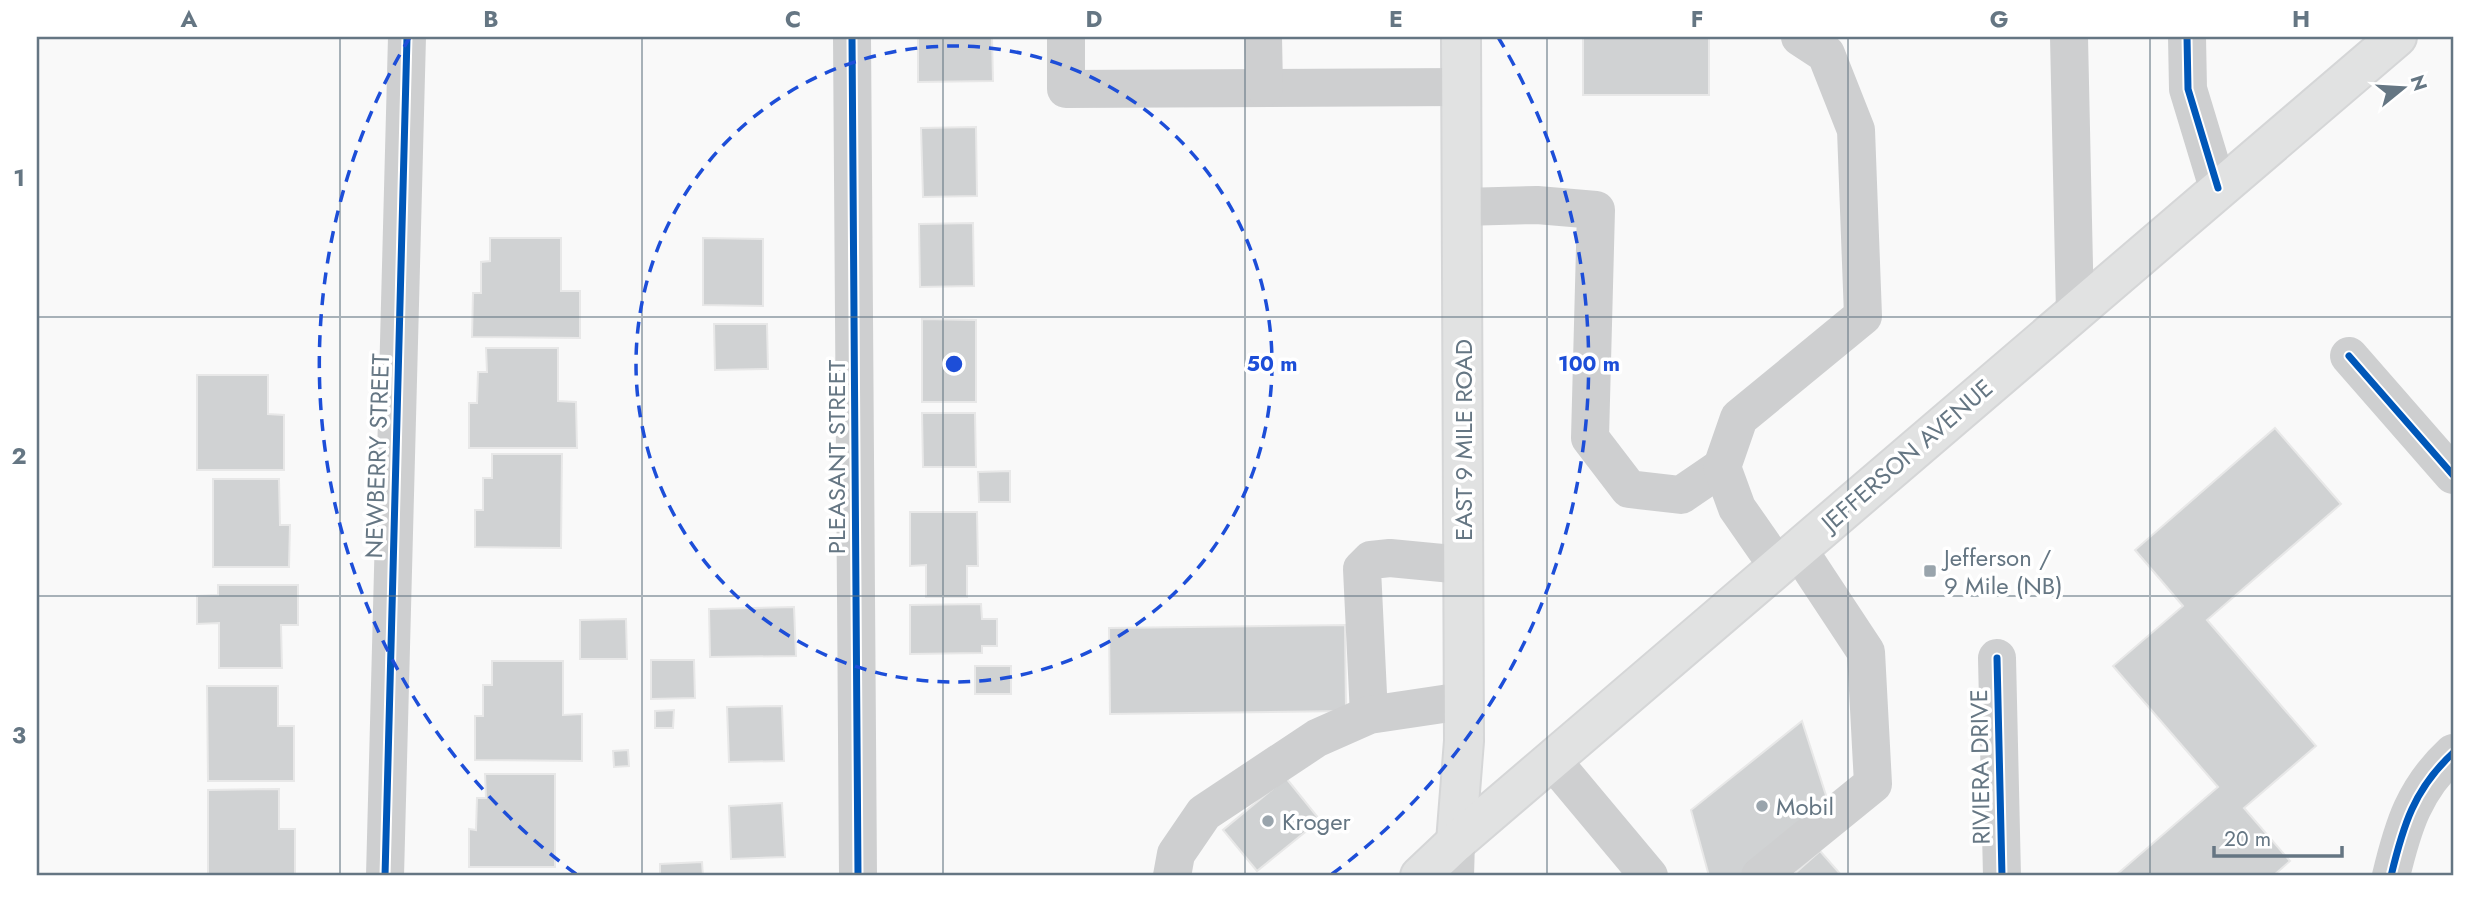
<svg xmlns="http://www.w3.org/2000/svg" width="2490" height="913" viewBox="0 0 2490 913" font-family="Jost,sans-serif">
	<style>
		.building { fill: #d0d2d3; stroke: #e8e8e8; stroke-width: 2 }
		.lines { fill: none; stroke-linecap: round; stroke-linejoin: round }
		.major-casing { stroke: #d5d6d7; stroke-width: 42 }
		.minor { stroke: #cecfd0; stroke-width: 38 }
		.major { stroke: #e1e2e2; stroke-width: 38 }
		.cycleway-casing { stroke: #fff; stroke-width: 11 }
		.cycleway { stroke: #0057b8; stroke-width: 7 }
		.grid { fill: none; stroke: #657683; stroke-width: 2; stroke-opacity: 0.55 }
		.ring { fill: none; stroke: #1d4ed8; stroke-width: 3.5; stroke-dasharray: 12 9 }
		.poi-dot { fill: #99a4ac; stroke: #fff; stroke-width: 2.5 }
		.labels { text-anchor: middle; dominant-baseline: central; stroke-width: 7; stroke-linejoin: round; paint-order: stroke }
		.street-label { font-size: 24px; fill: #657683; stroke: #fff }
		.poi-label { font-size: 24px; fill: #657683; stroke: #fff; text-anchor: start }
		.centre { fill: #1d4ed8; stroke: #fff; stroke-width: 3.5 }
		.ring-label { font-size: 21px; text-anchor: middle; font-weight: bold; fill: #1d4ed8; stroke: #fff; stroke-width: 7; stroke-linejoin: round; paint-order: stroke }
		.neatline { fill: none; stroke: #657683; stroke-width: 2.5 }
		.grid-label { font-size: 23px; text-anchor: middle; font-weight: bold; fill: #657683 }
	</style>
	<rect width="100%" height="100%" fill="#f9f9f9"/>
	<g class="building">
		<polygon points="918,37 992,37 993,81 918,82"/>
		<rect x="1583" y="37" width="126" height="58"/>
		<polygon points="976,127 977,196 923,197 921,128"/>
		<polygon points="973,223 974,286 920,287 919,224"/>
		<polygon points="490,238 561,238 561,291 580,291 580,338 472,337 473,293 481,293 481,262 490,261"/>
		<polygon points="703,238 763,239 763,306 703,305"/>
		<polygon points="922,319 976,320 976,402 922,402"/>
		<polygon points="714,324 767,324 768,369 715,370"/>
		<polygon points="486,348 558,348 558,401 576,402 577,448 469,448 469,403 477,403 478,372 487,372"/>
		<polygon points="197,375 268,375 268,414 284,415 284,470 197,470"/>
		<polygon points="922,413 975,413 976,467 923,467"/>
		<polygon points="2275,428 2341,504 2207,620 2316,746 2244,808 2290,861 2273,876 2115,876 2218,787 2113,666 2183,606 2135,550"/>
		<polygon points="492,454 562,454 561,548 475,547 475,510 483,510 483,478 492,478"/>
		<polygon points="1010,471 1010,502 979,502 978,472"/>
		<polygon points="213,479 279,479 280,525 290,525 289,567 213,567"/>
		<polygon points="910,512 977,512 978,566 967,566 967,597 926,597 926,565 910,566"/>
		<polygon points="218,585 298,585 298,625 281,625 282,668 219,668 219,623 197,624 197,596 218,595"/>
		<polygon points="981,604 982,619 997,619 997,646 982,646 982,653 910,654 910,605"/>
		<polygon points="794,607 796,656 710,657 709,609"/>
		<polygon points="626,619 627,659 580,659 580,620"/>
		<polygon points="1345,625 1346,711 1110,714 1109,628"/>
		<polygon points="651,660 694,660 695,698 651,699"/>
		<polygon points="492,661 563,661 563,715 582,714 582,761 475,760 475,716 483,716 483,685 492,685"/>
		<rect x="975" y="666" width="36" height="28"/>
		<polygon points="207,686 278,686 278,726 294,726 294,781 208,781"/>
		<polygon points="782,706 784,761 729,762 727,707"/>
		<polygon points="674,710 673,728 655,728 655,711"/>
		<polygon points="1802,721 1831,811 1748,876 1709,876 1691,810"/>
		<polygon points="628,750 629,766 614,767 613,751"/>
		<polygon points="485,774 555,774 555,867 469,867 469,829 476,830 477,798 486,798"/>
		<polygon points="1286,778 1320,820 1257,871 1223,830"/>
		<polygon points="279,789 279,829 295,829 295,876 208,876 208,790"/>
		<polygon points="782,803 785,857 731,859 729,806"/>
		<polygon points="1820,851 1842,876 1792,876"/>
		<polygon points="702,862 703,876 660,876 660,864"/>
	</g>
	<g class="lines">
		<g class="major-casing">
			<g id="major">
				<polyline points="1456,842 1464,741 1461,37"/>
				<polyline points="1420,876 1456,842 2397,37"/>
			</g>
		</g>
		<g class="minor">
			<polyline points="852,37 858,876"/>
			<polyline points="1066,37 1066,89 1461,87"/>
			<polyline points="1263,37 1264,87"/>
			<polyline points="2069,37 2075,312"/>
			<polyline points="2187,37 2188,89 2218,188"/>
			<polyline points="1462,207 1537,205 1596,210 1590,438 1629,489 1681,495 1722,467"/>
			<polyline points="2349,356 2453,475"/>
			<polyline points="1778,567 1737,508 1722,467 1739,418 1863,316 1856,130 1826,54 1800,37"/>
			<polyline points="1997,658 2002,876"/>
			<polyline points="1369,715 1362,569 1371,560 1390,558 1463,565"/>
			<polyline points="1552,760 1649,876"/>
			<polyline points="385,876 407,37"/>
			<polyline points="1172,876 1176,854 1204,813 1317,738 1369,715 1463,701"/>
			<polyline points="1455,876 1456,842"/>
			<polyline points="1760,876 1873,784 1866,652 1798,549"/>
			<path d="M 2391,876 C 2403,826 2414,789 2453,753"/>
		</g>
		<use href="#major" class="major"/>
		<g class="cycleway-casing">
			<g id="cycleway">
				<polyline points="852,37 858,876"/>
				<polyline points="2187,37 2188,89 2218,188"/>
				<polyline points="2349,356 2453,475"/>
				<polyline points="1997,658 2002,876"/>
				<polyline points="385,876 407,37"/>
				<path d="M 2391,876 C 2403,826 2414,789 2453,753"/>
			</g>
		</g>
		<use href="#cycleway" class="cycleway"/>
	</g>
	<path class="grid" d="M 340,37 L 340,876M 642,37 L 642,876M 943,37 L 943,876M 1245,37 L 1245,876M 1547,37 L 1547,876M 1848,37 L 1848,876M 2150,37 L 2150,876M 37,317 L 2453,317M 37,596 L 2453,596"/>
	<g class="ring">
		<circle cx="954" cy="364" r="318"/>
		<path d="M576 874A635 635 0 0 1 410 37M1498 37A635 635 0 0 1 1332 874"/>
	</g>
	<g class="poi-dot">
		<rect x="1923" y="564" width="14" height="14" rx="3.5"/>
		<circle cx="1762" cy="806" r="7"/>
		<circle cx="1268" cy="821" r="7"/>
	</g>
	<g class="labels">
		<g class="street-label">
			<text transform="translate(1463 440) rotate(-90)">EAST 9 MILE ROAD</text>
			<text transform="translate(1907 455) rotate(-41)">JEFFERSON AVENUE</text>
			<text transform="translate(377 456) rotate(-88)">NEWBERRY STREET</text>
			<text transform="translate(836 457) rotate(-90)">PLEASANT STREET</text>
			<text transform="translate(1980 767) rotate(-91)">RIVIERA DRIVE</text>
		</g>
		<g class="poi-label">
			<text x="1944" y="557">Jefferson /<tspan x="1944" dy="28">9 Mile (NB)</tspan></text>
			<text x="1776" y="806">Mobil</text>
			<text x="1282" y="821">Kroger</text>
		</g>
	</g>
	<circle cx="954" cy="364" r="10" class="centre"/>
	<g class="ring-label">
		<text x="1272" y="371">50 m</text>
		<text x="1589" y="371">100 m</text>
	</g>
	<rect width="2490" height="913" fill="none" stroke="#ffffff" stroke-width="77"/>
	<g transform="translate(2403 88) rotate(72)" stroke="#ffffff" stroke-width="5" paint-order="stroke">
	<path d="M0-5L12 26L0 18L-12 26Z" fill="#657683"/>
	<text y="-10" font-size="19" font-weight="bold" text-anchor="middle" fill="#657683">N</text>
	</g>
	<path d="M2214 846v10h128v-10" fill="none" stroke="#657683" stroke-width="3.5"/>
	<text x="2224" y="846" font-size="21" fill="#657683" stroke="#ffffff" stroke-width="5" paint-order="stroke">20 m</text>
	<rect x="38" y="38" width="2414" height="836" class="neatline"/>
	<g class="grid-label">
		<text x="189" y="27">A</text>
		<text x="491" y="27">B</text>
		<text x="793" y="27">C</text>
		<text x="1094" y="27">D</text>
		<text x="1396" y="27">E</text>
		<text x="1697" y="27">F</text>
		<text x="1999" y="27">G</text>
		<text x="2301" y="27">H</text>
		<text x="19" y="186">1</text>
		<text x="19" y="464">2</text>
		<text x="19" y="743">3</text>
	</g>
</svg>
